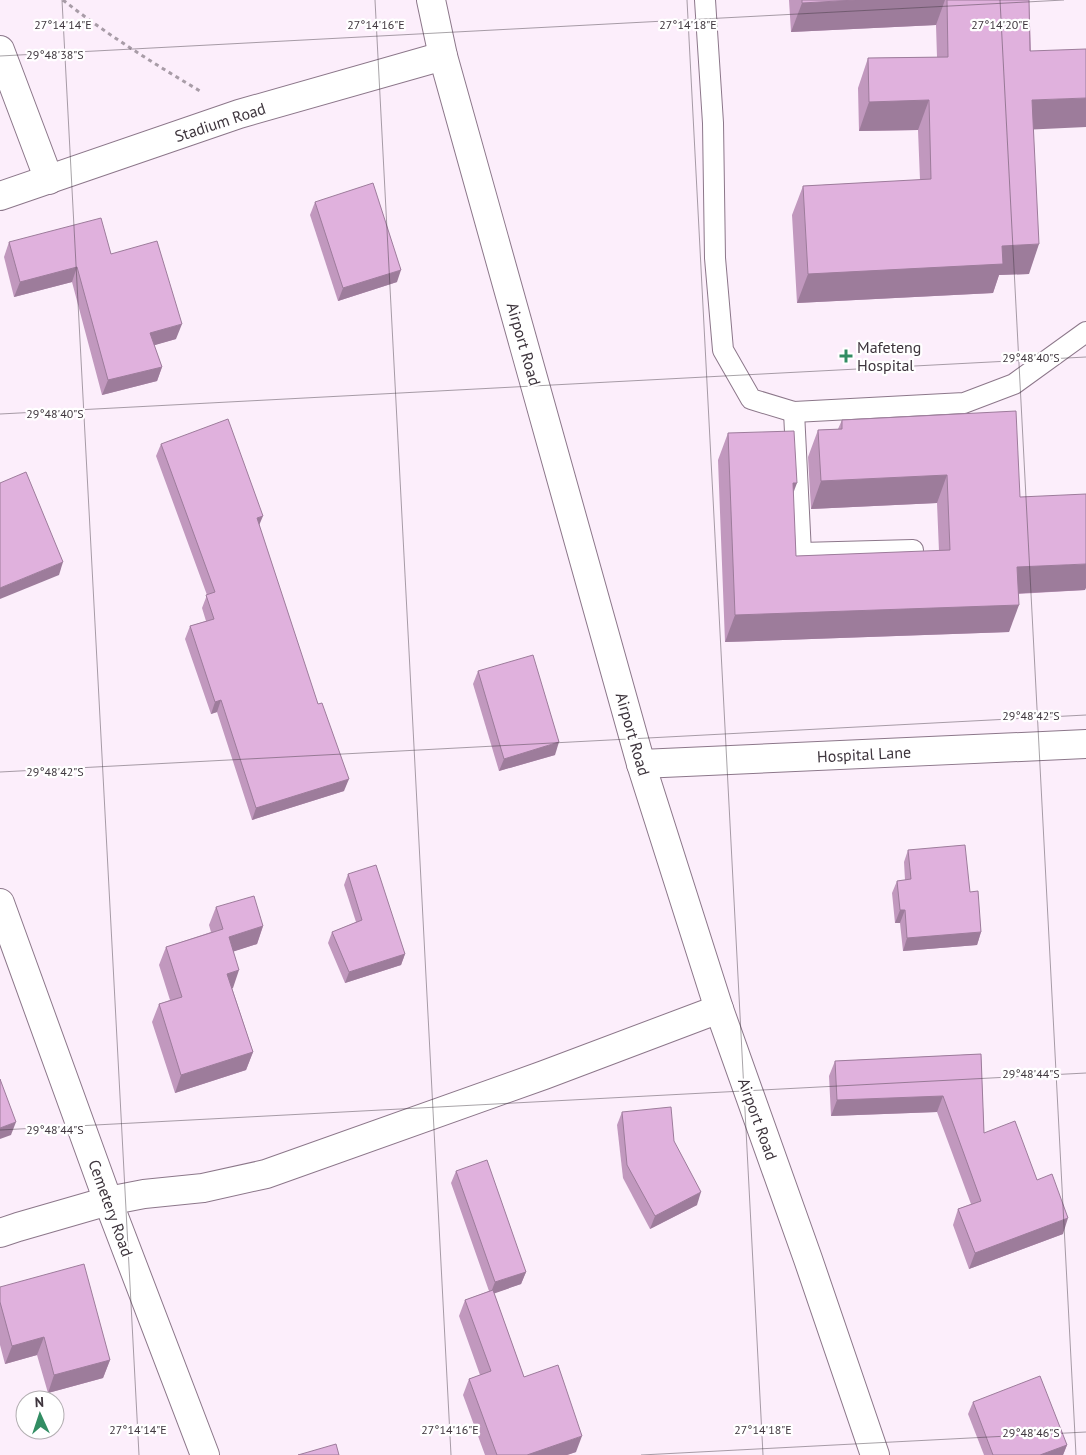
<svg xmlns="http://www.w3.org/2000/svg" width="1086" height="1455" viewBox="0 0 1086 1455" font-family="'PT Sans',sans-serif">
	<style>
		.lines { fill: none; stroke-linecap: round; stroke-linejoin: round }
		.service-casing { stroke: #8c778a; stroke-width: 22 }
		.minor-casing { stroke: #8c778a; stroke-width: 30 }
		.path { stroke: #a89ca7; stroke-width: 3; stroke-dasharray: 4 4; stroke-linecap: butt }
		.service { stroke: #fff; stroke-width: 20 }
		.minor { stroke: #fff; stroke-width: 28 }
		.wall { fill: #c198be }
		.shaded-wall { fill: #9d7c9b }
		.building { fill: #e0b1dd; stroke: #9d7c9b }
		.ticks { fill: none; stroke: #3e353d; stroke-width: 1; stroke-opacity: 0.45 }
		.poi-dot { fill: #328d63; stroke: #fff; stroke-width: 2 }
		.labels { text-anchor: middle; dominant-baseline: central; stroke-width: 4.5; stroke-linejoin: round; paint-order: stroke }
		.street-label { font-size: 16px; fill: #3e353d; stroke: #fff }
		.poi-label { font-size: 16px; fill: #3e353d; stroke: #fff; text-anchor: start }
		.ticks-label { font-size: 12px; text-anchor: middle; fill: #3e353d; stroke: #fff; stroke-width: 4.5; stroke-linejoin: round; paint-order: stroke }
	</style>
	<rect width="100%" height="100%" fill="#fceefb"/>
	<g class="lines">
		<g class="service-casing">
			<g id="service">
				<polyline points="705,0 713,123 715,258 723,350 751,399 794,412 964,403 1014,384 1086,332"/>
				<polyline points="794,412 801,553 913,550"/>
			</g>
		</g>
		<g class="minor-casing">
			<g id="minor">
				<polyline points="431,0 443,56 641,764 719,1009 808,1259 875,1455"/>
				<polyline points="0,50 49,180"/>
				<polyline points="0,196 239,114 443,56"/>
				<polyline points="641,764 1086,744"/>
				<polyline points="0,903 108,1201 205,1455"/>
				<polyline points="0,1233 18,1227 108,1201 144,1194 203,1188 266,1174 544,1075 719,1009"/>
			</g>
		</g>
		<path class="path" d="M 63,0 C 106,34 153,63 200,91"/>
		<use href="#service" class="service"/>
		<use href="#minor" class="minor"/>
	</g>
	<g class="wall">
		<polygon points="789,0 1029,0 1034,129 1029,274 999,275 993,293 797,303 792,215 803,186 920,180 918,130 859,131 858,88 868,58 937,57 936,25 791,32"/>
		<polygon points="315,202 397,282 338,301 310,215"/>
		<polygon points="9,242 111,254 176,339 154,345 162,367 157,381 102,395 72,282 14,297 4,257"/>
		<polygon points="842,420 1020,497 1085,590 1018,594 1009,632 725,642 718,460 728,433 793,492 796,556 939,551 937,503 811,509 808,457 818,430 838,429"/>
		<polygon points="161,444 259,525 344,791 252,820 217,712 211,714 185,639 190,626 206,621 202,608 207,595 156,456"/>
		<polygon points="478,671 555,755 499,771 473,684"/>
		<polygon points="908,850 970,892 981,932 977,945 903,951 900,923 895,923 892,893 897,881 905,880 904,862"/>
		<polygon points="348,874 405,954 401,965 345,983 328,943 332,932 356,922 344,885"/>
		<polygon points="216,907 263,926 257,944 234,951 233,988 232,988 253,1052 246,1070 175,1093 152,1022 159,1004 170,1000 159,965 166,947 211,932 209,925"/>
		<polygon points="981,1054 984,1133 1037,1180 1063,1234 969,1269 953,1225 958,1209 971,1204 937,1112 831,1116 829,1076 835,1061"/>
		<polygon points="622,1112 697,1205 650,1229 623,1178 617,1125"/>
		<polygon points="456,1171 526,1272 521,1284 494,1293 524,1377 576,1452 567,1455 485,1455 463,1395 469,1379 480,1375 459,1316 465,1300 489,1291 451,1183"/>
		<polygon points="0,1287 110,1360 103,1378 48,1393 37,1355 5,1364 0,1345"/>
		<polygon points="973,1402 1067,1445 1063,1455 984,1455 968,1414"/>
	</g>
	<g class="shaded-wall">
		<polygon points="856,0 945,0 936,25 791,32 802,3"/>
		<polygon points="1086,98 1086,127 1022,130 1032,100"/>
		<polygon points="929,100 918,130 859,131 869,102"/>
		<polygon points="1039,244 1029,274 999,275 993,293 797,303 808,274 1002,246"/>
		<polygon points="77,267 72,282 14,297 20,282"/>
		<polygon points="401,270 397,282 338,301 343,288"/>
		<polygon points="182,324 176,339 145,348 150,333"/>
		<polygon points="162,367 157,381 102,395 108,380"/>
		<polygon points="947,475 937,503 811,509 821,481"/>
		<polygon points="793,483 797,483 787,510"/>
		<polygon points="263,516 258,528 257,518"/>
		<polygon points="63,562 59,575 0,599 0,588"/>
		<polygon points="1086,564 1086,588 1085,590 1007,594 1017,567"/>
		<polygon points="1019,605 1009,632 725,642 735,615"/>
		<polygon points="221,700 217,712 211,714 215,702"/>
		<polygon points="559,742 555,755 499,771 504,759"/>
		<polygon points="349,779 344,791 252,820 256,808"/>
		<polygon points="900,910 905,910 900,923 895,923"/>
		<polygon points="263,926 257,944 223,955 229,937"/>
		<polygon points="981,932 977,945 903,951 907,938"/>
		<polygon points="405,954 401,965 345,983 349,972"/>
		<polygon points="239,970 233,988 221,992 227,974"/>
		<polygon points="253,1052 246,1070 175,1093 181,1075"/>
		<polygon points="943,1096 937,1112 831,1116 837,1100"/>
		<polygon points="16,1122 11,1135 0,1139 0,1128"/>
		<polygon points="701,1192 697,1205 650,1229 655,1216"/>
		<polygon points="1068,1218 1063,1234 969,1269 975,1253"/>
		<polygon points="526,1272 521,1284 490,1295 495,1282"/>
		<polygon points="44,1337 37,1355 5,1364 12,1346"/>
		<polygon points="110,1360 103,1378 48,1393 54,1375"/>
		<polygon points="582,1436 576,1452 567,1455 527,1455"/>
		<polygon points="1067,1445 1063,1455 1040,1455"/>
	</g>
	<g class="building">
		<polygon points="802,0 856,0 802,3"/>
		<polygon points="947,0 1029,0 1030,51 1086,49 1086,98 1032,100 1039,244 1002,246 1003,264 808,274 803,186 931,179 929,100 869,102 868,58 948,57"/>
		<polygon points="373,183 401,270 343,288 315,202"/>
		<polygon points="101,218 111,254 157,241 182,324 150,333 162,367 108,380 77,267 20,282 9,242"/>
		<polygon points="1016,411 1020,497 1086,494 1086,564 1017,567 1019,605 735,615 728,433 794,431 797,483 793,483 796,556 950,550 947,475 821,481 818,430 842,429 842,420"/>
		<polygon points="228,419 263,516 257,518 318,704 322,703 349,779 256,808 221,700 215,702 190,626 214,619 206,595 215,592 161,444"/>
		<polygon points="26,472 63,562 0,588 0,483"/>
		<polygon points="533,655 559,742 504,759 478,671"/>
		<polygon points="965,845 970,892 978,891 981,932 907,938 905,910 900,910 897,881 911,879 908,850"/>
		<polygon points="376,865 405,954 349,972 332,932 362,920 348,874"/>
		<polygon points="254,896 263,926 229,937 239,970 227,974 253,1052 181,1075 159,1004 182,997 166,947 223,929 216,907"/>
		<polygon points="981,1054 984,1133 1015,1121 1037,1180 1052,1174 1068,1218 975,1253 958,1209 981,1201 943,1096 837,1100 835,1061"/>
		<polygon points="0,1079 16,1122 0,1128"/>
		<polygon points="671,1107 674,1141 701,1192 655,1216 627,1165 622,1112"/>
		<polygon points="487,1160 526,1272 495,1282 456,1171"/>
		<polygon points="84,1264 110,1360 54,1375 44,1337 12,1346 0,1302 0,1287"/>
		<polygon points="493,1290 524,1377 558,1365 582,1436 527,1455 497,1455 469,1379 491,1371 465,1300"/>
		<polygon points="1040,1376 1067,1445 1040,1455 993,1455 973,1402"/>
		<polygon points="336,1444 339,1455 298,1455"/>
	</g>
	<path class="ticks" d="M 62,0 L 139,1455M 375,0 L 451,1455M 687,0 L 763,1455M 1000,0 L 1076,1455M 0,56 L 1064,0M 0,414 L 1086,357M 0,772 L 1086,715M 0,1130 L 1086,1073M 641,1455 L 1086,1432"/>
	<path class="poi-dot" d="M843.5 348.5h5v5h5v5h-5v5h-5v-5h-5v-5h5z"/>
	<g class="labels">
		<g class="street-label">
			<text transform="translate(220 122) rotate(-18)">Stadium Road</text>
			<text transform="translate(524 344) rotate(74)">Airport Road</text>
			<text transform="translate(633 734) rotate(74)">Airport Road</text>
			<text transform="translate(864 754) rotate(-3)">Hospital Lane</text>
			<text transform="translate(758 1119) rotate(70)">Airport Road</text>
			<text transform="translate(111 1208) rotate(70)">Cemetery Road</text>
		</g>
		<g class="poi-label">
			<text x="857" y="347">Mafeteng<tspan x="857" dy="18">Hospital</tspan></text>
		</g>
	</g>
	<g class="ticks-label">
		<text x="63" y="29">27°14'14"E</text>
		<text x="376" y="29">27°14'16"E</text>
		<text x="688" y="29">27°14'18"E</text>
		<text x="1000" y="29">27°14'20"E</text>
		<text x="55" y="59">29°48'38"S</text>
		<text x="1031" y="362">29°48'40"S</text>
		<text x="55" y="418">29°48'40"S</text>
		<text x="1031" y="720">29°48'42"S</text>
		<text x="55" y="776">29°48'42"S</text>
		<text x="1031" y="1078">29°48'44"S</text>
		<text x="55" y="1134">29°48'44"S</text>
		<text x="138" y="1434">27°14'14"E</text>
		<text x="450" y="1434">27°14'16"E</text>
		<text x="763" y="1434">27°14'18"E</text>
		<text x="1031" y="1437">29°48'46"S</text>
	</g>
	<g transform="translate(40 1415) rotate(357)"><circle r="24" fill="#ffffff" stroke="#b2aeb1"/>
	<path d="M0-4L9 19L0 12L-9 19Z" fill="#328d63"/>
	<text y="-8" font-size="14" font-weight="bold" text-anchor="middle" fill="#3e353d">N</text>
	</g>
</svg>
